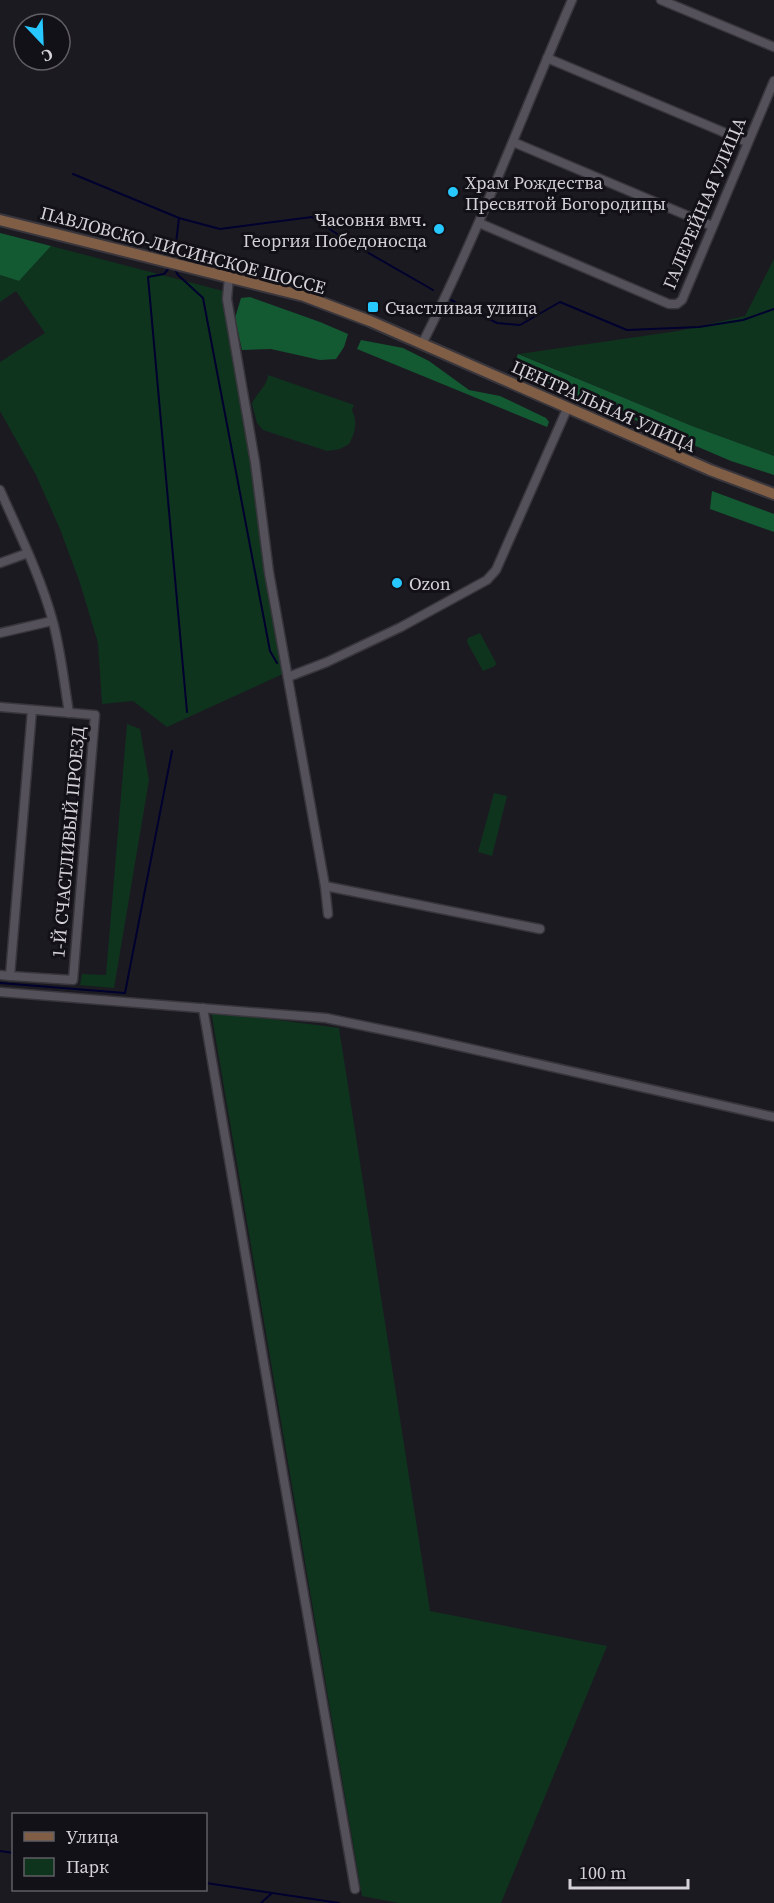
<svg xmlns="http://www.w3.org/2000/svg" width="774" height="1903" viewBox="0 0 774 1903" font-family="'Source Serif 4',serif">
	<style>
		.green { fill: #0e341e }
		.forest { fill: #135a33 }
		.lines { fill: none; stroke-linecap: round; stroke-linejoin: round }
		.stream { stroke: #00012e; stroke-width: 2 }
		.street-casing { stroke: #38363c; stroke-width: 11 }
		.secondary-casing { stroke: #38363c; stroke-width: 14 }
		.street { stroke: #54515a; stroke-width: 8 }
		.secondary { stroke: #805e46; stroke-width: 10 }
		.poi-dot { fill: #27c8ff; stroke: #131118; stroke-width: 2 }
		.labels { text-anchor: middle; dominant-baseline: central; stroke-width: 6; stroke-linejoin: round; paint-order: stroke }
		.poi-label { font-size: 18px; fill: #d4d2d7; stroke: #131118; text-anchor: start }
		.street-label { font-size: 18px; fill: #d4d2d7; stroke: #131118 }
	</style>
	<rect width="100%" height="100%" fill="#1c1a21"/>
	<g class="green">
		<polygon points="51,246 227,292 287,672 167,727 133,701 102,704 98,643 80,583 60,529 36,475 0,411 0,362 45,333 16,291 0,302 0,275 19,281"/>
		<polygon points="774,259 774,456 692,426 519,354 678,331 745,316"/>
		<path d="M 268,375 L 354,405 L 352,410 C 358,423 355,433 349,444 L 340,449 L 327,451 L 263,430 L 257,423 L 252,404 C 256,393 267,387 268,375 Z"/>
		<polygon points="480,633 496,663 495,666 483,671 467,642 468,638"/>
		<polygon points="127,724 140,729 149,780 114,988 80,985 82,974 106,975"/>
		<polygon points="494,793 507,796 492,856 478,852"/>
		<polygon points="211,1011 339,1028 430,1611 607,1646 501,1903 399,1903 362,1896"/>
	</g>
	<g class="forest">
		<polygon points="0,233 51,246 19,281 0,275"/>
		<polygon points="250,297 320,322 348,334 344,347 336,359 320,360 271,349 242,350 235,318 241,298"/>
		<polygon points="361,340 403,348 429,361 469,390 500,396 546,418 549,422 547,427 357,349"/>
		<polygon points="518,354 692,426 774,456 774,475 731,461 513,368"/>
		<polygon points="712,491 774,514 774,532 710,509"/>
	</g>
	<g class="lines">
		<g class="stream">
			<polyline points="73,174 179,218 220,229 312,217 346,240 433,290"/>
			<polyline points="174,260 179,218"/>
			<polyline points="170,267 164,274 148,277 187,712"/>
			<polyline points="174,268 178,275 203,298 270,651 277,663"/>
			<polyline points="451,300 497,323 520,325 560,302 627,330 699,327 743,320 774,309"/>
			<polyline points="0,983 125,993 172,751"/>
			<polyline points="0,1851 14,1853"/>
			<polyline points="206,1883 339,1903"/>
			<polyline points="261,1903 272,1893"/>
		</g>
		<g class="street-casing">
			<g id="street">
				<polyline points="661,0 774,47"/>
				<polyline points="547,58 747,142"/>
				<polyline points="513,142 712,226"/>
				<polyline points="479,223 669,304 677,304 682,300 774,81"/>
				<polyline points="229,277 227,299 255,462 269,572 325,886 540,929"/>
				<path d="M 422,344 C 479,232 522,115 572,0"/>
				<path d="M 0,490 C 19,533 41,577 53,622 C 61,652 64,682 69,713"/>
				<polyline points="0,563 28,553"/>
				<polyline points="0,633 52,621"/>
				<polyline points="288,677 327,662 401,627 487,580 496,570 567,409"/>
				<polyline points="0,707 95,715 73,980 10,976"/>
				<polyline points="325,886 328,914"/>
				<polyline points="0,975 10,976 32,710"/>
				<polyline points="0,992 326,1018 418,1037 774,1117"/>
				<path d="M 203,1008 C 255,1301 302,1596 355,1889"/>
			</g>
		</g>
		<g class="secondary-casing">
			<polyline id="secondary" points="0,220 304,296 370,321 710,470 774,494"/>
		</g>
		<use href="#street" class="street"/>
		<use href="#secondary" class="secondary"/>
	</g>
	<g class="poi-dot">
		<circle cx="453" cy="192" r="6"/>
		<circle cx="439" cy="229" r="6"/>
		<rect x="367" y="301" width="12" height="12" rx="3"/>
		<circle cx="397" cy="583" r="6"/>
	</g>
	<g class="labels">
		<g class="poi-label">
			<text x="465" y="182">Храм Рождества<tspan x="465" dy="21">Пресвятой Богородицы</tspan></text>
			<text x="427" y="219" text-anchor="end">Часовня вмч.<tspan x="427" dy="21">Георгия Победоносца</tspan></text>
			<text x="385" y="307">Счастливая улица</text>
			<text x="409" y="583">Ozon</text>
		</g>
		<g class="street-label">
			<text transform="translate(704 203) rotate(-67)">ГАЛЕРЕЙНАЯ УЛИЦА</text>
			<text transform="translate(183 250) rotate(15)">ПАВЛОВСКО-ЛИСИНСКОЕ ШОССЕ</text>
			<text transform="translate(604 406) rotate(24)">ЦЕНТРАЛЬНАЯ УЛИЦА</text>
			<text transform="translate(68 842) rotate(-85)">1-Й СЧАСТЛИВЫЙ ПРОЕЗД</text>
		</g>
	</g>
	<rect x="12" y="1813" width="195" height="78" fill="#131118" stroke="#605e64" stroke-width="1.5"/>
	<rect x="24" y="1832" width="30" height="9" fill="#805e46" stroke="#605e64" stroke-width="1.5"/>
	<text x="66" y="1843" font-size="18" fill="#d4d2d7">Улица</text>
	<rect x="24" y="1858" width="30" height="18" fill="#0e341e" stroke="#605e64" stroke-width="1.5"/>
	<text x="66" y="1873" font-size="18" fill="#d4d2d7">Парк</text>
	<g transform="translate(42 42) rotate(157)"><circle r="28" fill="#131118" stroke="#605e64" stroke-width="1.5"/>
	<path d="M0-4.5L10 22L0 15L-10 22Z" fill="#27c8ff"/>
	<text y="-9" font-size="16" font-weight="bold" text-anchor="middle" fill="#d4d2d7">С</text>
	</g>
	<path d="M570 1879v9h118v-9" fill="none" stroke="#d4d2d7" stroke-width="3"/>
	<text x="579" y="1879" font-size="18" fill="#d4d2d7" stroke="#131118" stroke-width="4.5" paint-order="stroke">100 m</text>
</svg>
